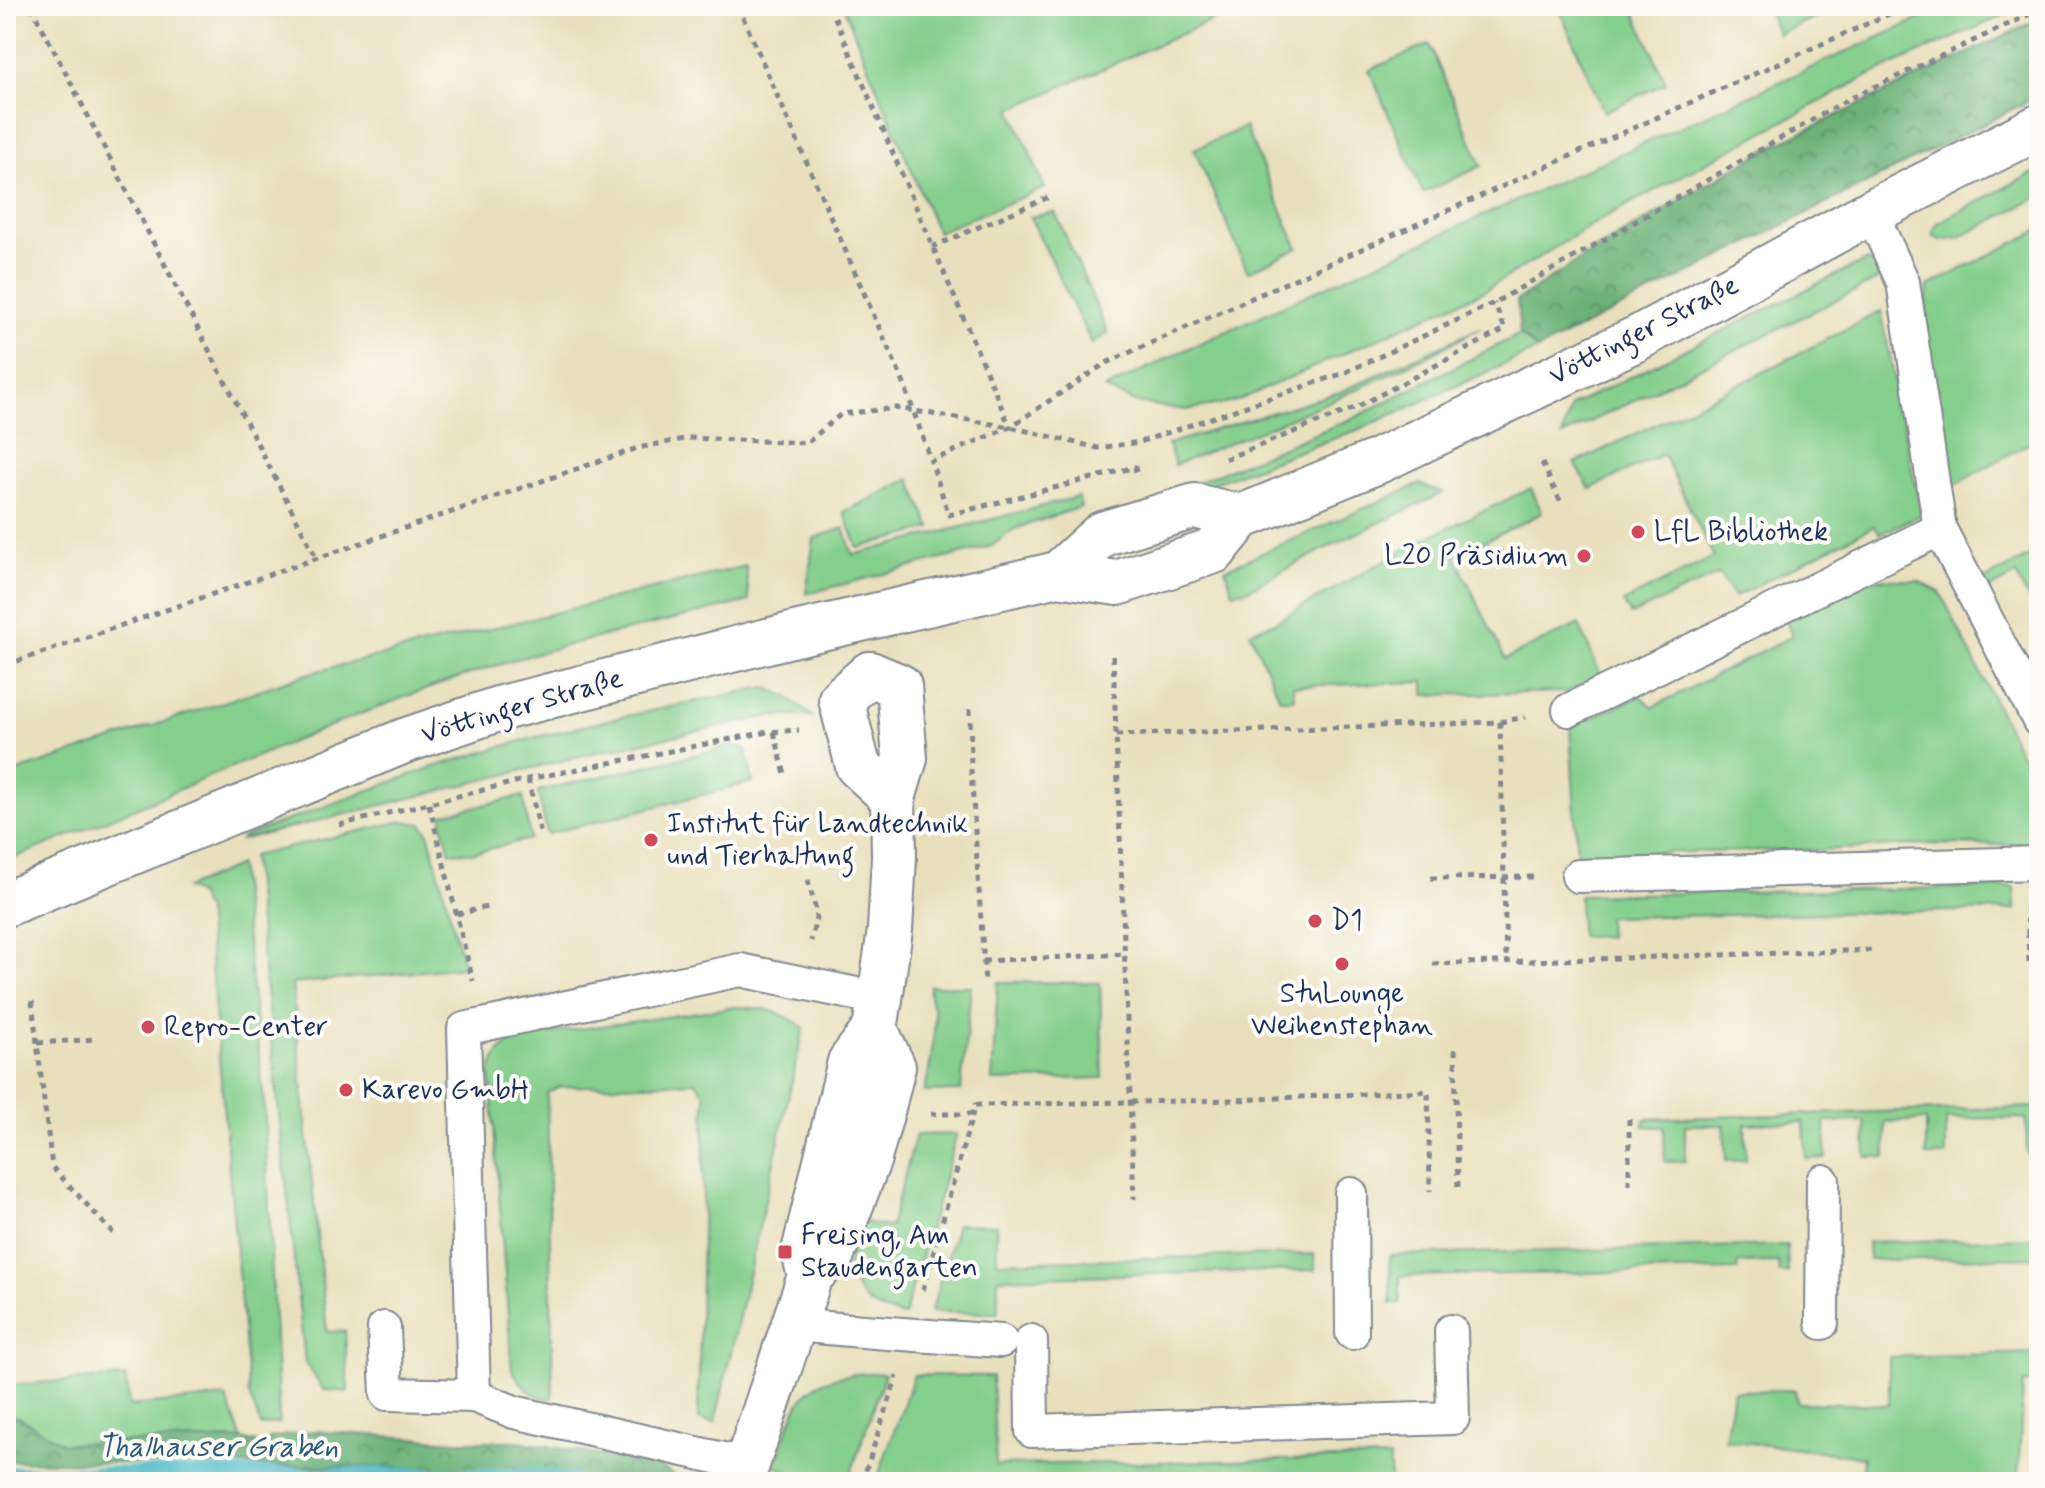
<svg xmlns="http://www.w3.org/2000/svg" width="2045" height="1488" viewBox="0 0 2045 1488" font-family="Mynerve,sans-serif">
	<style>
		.grass { fill: #85cf8c; stroke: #507f75; stroke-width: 2 }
		.forest { fill: url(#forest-crowns); stroke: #44706b; stroke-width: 2 }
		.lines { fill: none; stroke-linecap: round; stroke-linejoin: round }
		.stream { stroke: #50bdc9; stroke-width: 16 }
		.lane-casing { stroke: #82888d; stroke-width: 36 }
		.secondary-casing { stroke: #82888d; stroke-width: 48 }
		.path { stroke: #82888d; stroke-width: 5; stroke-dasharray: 6 6; stroke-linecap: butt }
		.lane { stroke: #fff; stroke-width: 32 }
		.secondary { stroke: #fff; stroke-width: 44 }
		.poi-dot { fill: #d1495b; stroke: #fdfcf7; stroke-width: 3 }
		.labels { text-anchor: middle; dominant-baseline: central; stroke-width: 8; stroke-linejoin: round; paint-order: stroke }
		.street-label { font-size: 28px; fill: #1b2f5e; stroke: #fdfcf7 }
		.poi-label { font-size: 28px; fill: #1b2f5e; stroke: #fdfcf7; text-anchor: start }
		.water-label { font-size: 30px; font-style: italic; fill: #2b5a7e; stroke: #fdfcf7 }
	</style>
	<defs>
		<pattern id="forest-crowns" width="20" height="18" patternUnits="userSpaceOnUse" patternTransform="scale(2)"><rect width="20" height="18" fill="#6cb278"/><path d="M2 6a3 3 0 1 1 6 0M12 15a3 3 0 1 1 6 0" fill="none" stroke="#589166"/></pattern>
	</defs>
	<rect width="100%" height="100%" fill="#fdfcf7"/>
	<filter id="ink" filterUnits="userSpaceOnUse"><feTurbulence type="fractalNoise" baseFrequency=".0125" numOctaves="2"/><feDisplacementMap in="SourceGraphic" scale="16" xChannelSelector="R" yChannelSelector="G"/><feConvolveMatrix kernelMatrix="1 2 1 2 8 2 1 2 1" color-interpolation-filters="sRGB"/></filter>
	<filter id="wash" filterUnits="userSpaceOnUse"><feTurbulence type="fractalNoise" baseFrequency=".006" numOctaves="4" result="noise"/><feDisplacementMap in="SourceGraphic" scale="32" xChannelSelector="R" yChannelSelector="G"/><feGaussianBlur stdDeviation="1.8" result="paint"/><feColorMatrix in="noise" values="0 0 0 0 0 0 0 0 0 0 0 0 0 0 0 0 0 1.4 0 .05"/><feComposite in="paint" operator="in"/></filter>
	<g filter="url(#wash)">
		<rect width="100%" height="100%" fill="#e8e0bc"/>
		<g class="grass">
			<polygon points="843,6 1245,6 1011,109 1045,188 937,232"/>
			<polygon points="1558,6 1632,6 1666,83 1604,112"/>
			<polygon points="1766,6 1840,6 1778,34"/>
			<polygon points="1948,6 2025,6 1868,76 1605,217 1482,292 1237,401 1186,410 1137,403 1105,389 1178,353"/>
			<polygon points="1429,44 1482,166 1423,193 1369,70"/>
			<polygon points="1245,127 1298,248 1248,272 1194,149"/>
			<polygon points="2039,170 2039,197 1960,237 1940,240 1934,236 1933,231 1939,222"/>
			<polygon points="1055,212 1108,333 1092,344 1030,217"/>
			<polygon points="2039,230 2039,437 1950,488 1923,332 1928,286"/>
			<polygon points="1868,261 1876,265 1879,272 1877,280 1562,436 1571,406 1852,267"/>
			<polygon points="1881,311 1921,515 1880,534 1874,526 1734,597 1719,574 1631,615 1623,602 1714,557 1663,454 1590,489 1575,463 1752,378"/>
			<path d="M 1480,328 C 1382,383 1279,423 1175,465 L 1168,444 L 1340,392 Z"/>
			<polygon points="1520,334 1537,350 1365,427 1187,493 1188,486 1356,417"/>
			<polygon points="910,479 931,528 858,548 844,512"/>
			<polygon points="1420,484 1443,493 1330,546 1247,590 1233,592 1225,569"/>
			<polygon points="1531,488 1542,513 1455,556 1505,659 1579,624 1601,676 1568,692 1424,695 1424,682 1293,686 1294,699 1280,699 1250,632 1277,621 1414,544"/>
			<polygon points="1078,497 1081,507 1014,529 992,546 806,594 814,538 844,528 853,555"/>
			<polygon points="2039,551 2039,619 2016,575 1988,590 1984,580"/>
			<path d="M 746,566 L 749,601 C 657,624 563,643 473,673 C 314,726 163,800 6,861 L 6,775 L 310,673 Z"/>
			<polygon points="1883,579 1918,581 1940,592 2039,791 2039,831 2030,845 1929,844 1825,850 1577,854 1570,727 1640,696 1653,707 1792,636 1785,618 1862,580"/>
			<polygon points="765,687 786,696 812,716 771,716 597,752 241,840 244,836 430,768 521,741 612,719"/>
			<polygon points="728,747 741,747 746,750 753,782 547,834 538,791"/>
			<polygon points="523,796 530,839 473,853 450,852 442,821 443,814"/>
			<polygon points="403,821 422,824 428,832 464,967 292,984 327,1332 345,1331 348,1392 324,1390 305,1363 252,856"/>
			<polygon points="239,865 264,1103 279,1423 261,1426 249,1395 206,910 198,895 186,888"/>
			<polygon points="2014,887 2015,910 1607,917 1608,937 1580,936 1579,895"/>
			<polygon points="998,982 1100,983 1103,1078 992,1081"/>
			<path d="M 930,986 L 971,986 L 961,1091 L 924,1092 C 929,1076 937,1027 934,1011 C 931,1001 929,997 930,986 Z"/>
			<path d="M 734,1007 C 765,1008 779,1009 804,1028 L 715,1423 L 698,1419 L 705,1094 L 696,1082 L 560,1087 L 547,1093 L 553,1398 C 533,1400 521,1385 512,1369 L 490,1073 C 496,1053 504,1043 524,1037 Z"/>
			<polygon points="2039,1107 2039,1153 2027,1154 2026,1118 1946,1119 1946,1156 1926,1156 1926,1120 1885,1122 1886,1157 1866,1157 1865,1121 1825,1122 1826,1158 1806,1159 1804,1122 1745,1124 1746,1160 1726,1161 1724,1125 1685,1125 1685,1161 1665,1162 1664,1127 1644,1126 1644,1119"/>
			<path d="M 957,1134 L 904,1316 C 867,1308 859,1301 847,1265 L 862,1222 L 890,1227 L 916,1135 Z"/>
			<polygon points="957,1224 996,1225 997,1262 1314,1254 1315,1270 998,1278 998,1313 931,1312"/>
			<polygon points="2039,1238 2039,1257 1869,1260 1868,1242"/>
			<polygon points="1787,1245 1788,1273 1779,1273 1778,1262 1738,1263 1737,1270 1400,1276 1400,1304 1391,1304 1390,1255"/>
			<polygon points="2039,1353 2039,1382 2023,1384 2018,1482 1861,1482 1863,1457 1725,1440 1733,1391 1795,1390 1797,1403 1889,1405 1889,1357"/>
			<path d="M 870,1373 L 885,1374 L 848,1482 L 785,1482 L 789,1471 L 775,1466 C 798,1404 795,1377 870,1373 Z"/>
			<polygon points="914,1375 992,1376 996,1465 1390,1458 1390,1482 876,1482"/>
			<polygon points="126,1377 129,1406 226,1397 242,1439 62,1444 19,1417 6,1416 6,1385"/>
		</g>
		<g class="forest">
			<polygon points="2039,19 2039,96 1537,350 1520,334 1517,300 1591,252 1771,147"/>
			<polygon points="6,1416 18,1417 63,1444 242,1439 264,1445 270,1438 313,1431 457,1441 518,1441 656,1465 673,1474 673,1482 607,1482 530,1470 6,1461"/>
		</g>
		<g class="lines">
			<polyline class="stream" points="6,1474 538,1476 574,1482"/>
		</g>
	</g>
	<g filter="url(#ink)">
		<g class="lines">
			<g class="lane-casing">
				<g id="lane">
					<polyline points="1871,212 1903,282 1940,529 2039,721"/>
					<polyline points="1569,710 1940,529"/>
					<polyline points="1578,876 2039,863"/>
					<polyline points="1351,1194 1352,1333"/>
					<polyline points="1822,1323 1823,1181"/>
					<path d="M 795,1325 C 864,1332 932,1336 1001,1341"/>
					<polyline points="384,1328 387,1394 474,1396"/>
					<polyline points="1031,1341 1032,1431 1453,1418 1451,1331"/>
					<polyline points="746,1464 514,1412 474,1396 464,1029 740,970 880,999"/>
				</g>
			</g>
			<g class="secondary-casing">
				<g id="secondary">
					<polyline points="1058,574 1102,534 1195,506 1241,517"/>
					<polyline points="870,674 841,699 858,766 893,798"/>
					<polyline points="6,904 404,741 498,709 795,634 1058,574 1117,583 1214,551 1241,517 1378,461 1636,339 1871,212 2039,127"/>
					<polyline points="810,1276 832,1254 869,1158 882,1111 893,1067 875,1029"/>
					<polyline points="741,1482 810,1276 804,1252 850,1062 875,1029 880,999 890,930 894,857 893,798 905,758 899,686 870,674"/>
				</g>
			</g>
			<g class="path">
				<polyline points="31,6 317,559"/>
				<polyline points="738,6 904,384 931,461"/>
				<polyline points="830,6 1010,427"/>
				<polyline points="932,247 1049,197"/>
				<polyline points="1225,459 1357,407 1505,329 1494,303"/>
				<polyline points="1542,463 1561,503"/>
				<polyline points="1136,472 1135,467 949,515 931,461 1010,427 1106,363 1907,6"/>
				<polyline points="1113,656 1134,1199"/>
				<polyline points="6,665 638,448 689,438 807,443 841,414 897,408 1010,427 1098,448 1140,442 1344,373 1494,303 1847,100 2039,10"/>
				<polyline points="970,709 971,769 985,982"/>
				<polyline points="1500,722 1525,717"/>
				<polyline points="774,732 785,774"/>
				<polyline points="1116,735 1500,722 1506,961"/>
				<polyline points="528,779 541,835"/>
				<polyline points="429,804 473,981"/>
				<polyline points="339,825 528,779 767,732 799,730"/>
				<polyline points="1431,878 1537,877"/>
				<polyline points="808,880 817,914 811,941"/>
				<polyline points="2027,905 2028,932 2039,935"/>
				<polyline points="457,914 487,907"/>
				<polyline points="2028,932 2029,964"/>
				<polyline points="983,961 1125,954"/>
				<polyline points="1433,964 1876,950"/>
				<polyline points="32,1001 52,1167 113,1233"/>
				<polyline points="38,1043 97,1039"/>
				<polyline points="1455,1049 1458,1190"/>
				<polyline points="931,1114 973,1114"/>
				<polyline points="1629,1119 1629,1187"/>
				<polyline points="923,1290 975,1105 1235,1100 1428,1091 1430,1191"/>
				<polyline points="862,1482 897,1376"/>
			</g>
			<use href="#lane" class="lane"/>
			<use href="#secondary" class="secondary"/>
		</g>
	</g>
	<g class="poi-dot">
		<circle cx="1638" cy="532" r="8"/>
		<circle cx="1584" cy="556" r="8"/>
		<circle cx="651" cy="840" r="8"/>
		<circle cx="1315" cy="921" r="8"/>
		<circle cx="1342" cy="964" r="8"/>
		<circle cx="148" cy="1027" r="8"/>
		<circle cx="346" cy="1090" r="8"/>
		<rect x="777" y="1244" width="16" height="16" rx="4"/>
	</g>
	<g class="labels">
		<g class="street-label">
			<text transform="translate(1644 331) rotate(-27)">Vöttinger Straße</text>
			<text transform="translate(522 707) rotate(-16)">Vöttinger Straße</text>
		</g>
		<g class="poi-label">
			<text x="1654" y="532">LfL Bibliothek</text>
			<text x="1568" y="556" text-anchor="end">L20 Präsidium</text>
			<text x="667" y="824">Institut für Landtechnik<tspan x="667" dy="32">und Tierhaltung</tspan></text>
			<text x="1331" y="921">D1</text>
			<text x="1342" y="994" text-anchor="middle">StuLounge<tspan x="1342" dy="32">Weihenstephan</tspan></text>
			<text x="164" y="1027">Repro-Center</text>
			<text x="362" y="1090">Karevo GmbH</text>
			<text x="801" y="1236">Freising, Am<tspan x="801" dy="32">Staudengarten</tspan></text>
		</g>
		<g class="water-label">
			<text x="218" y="1447">Thalhauser Graben</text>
		</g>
	</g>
	<rect width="2045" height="1488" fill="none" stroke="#fdfcf7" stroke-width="32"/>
</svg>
